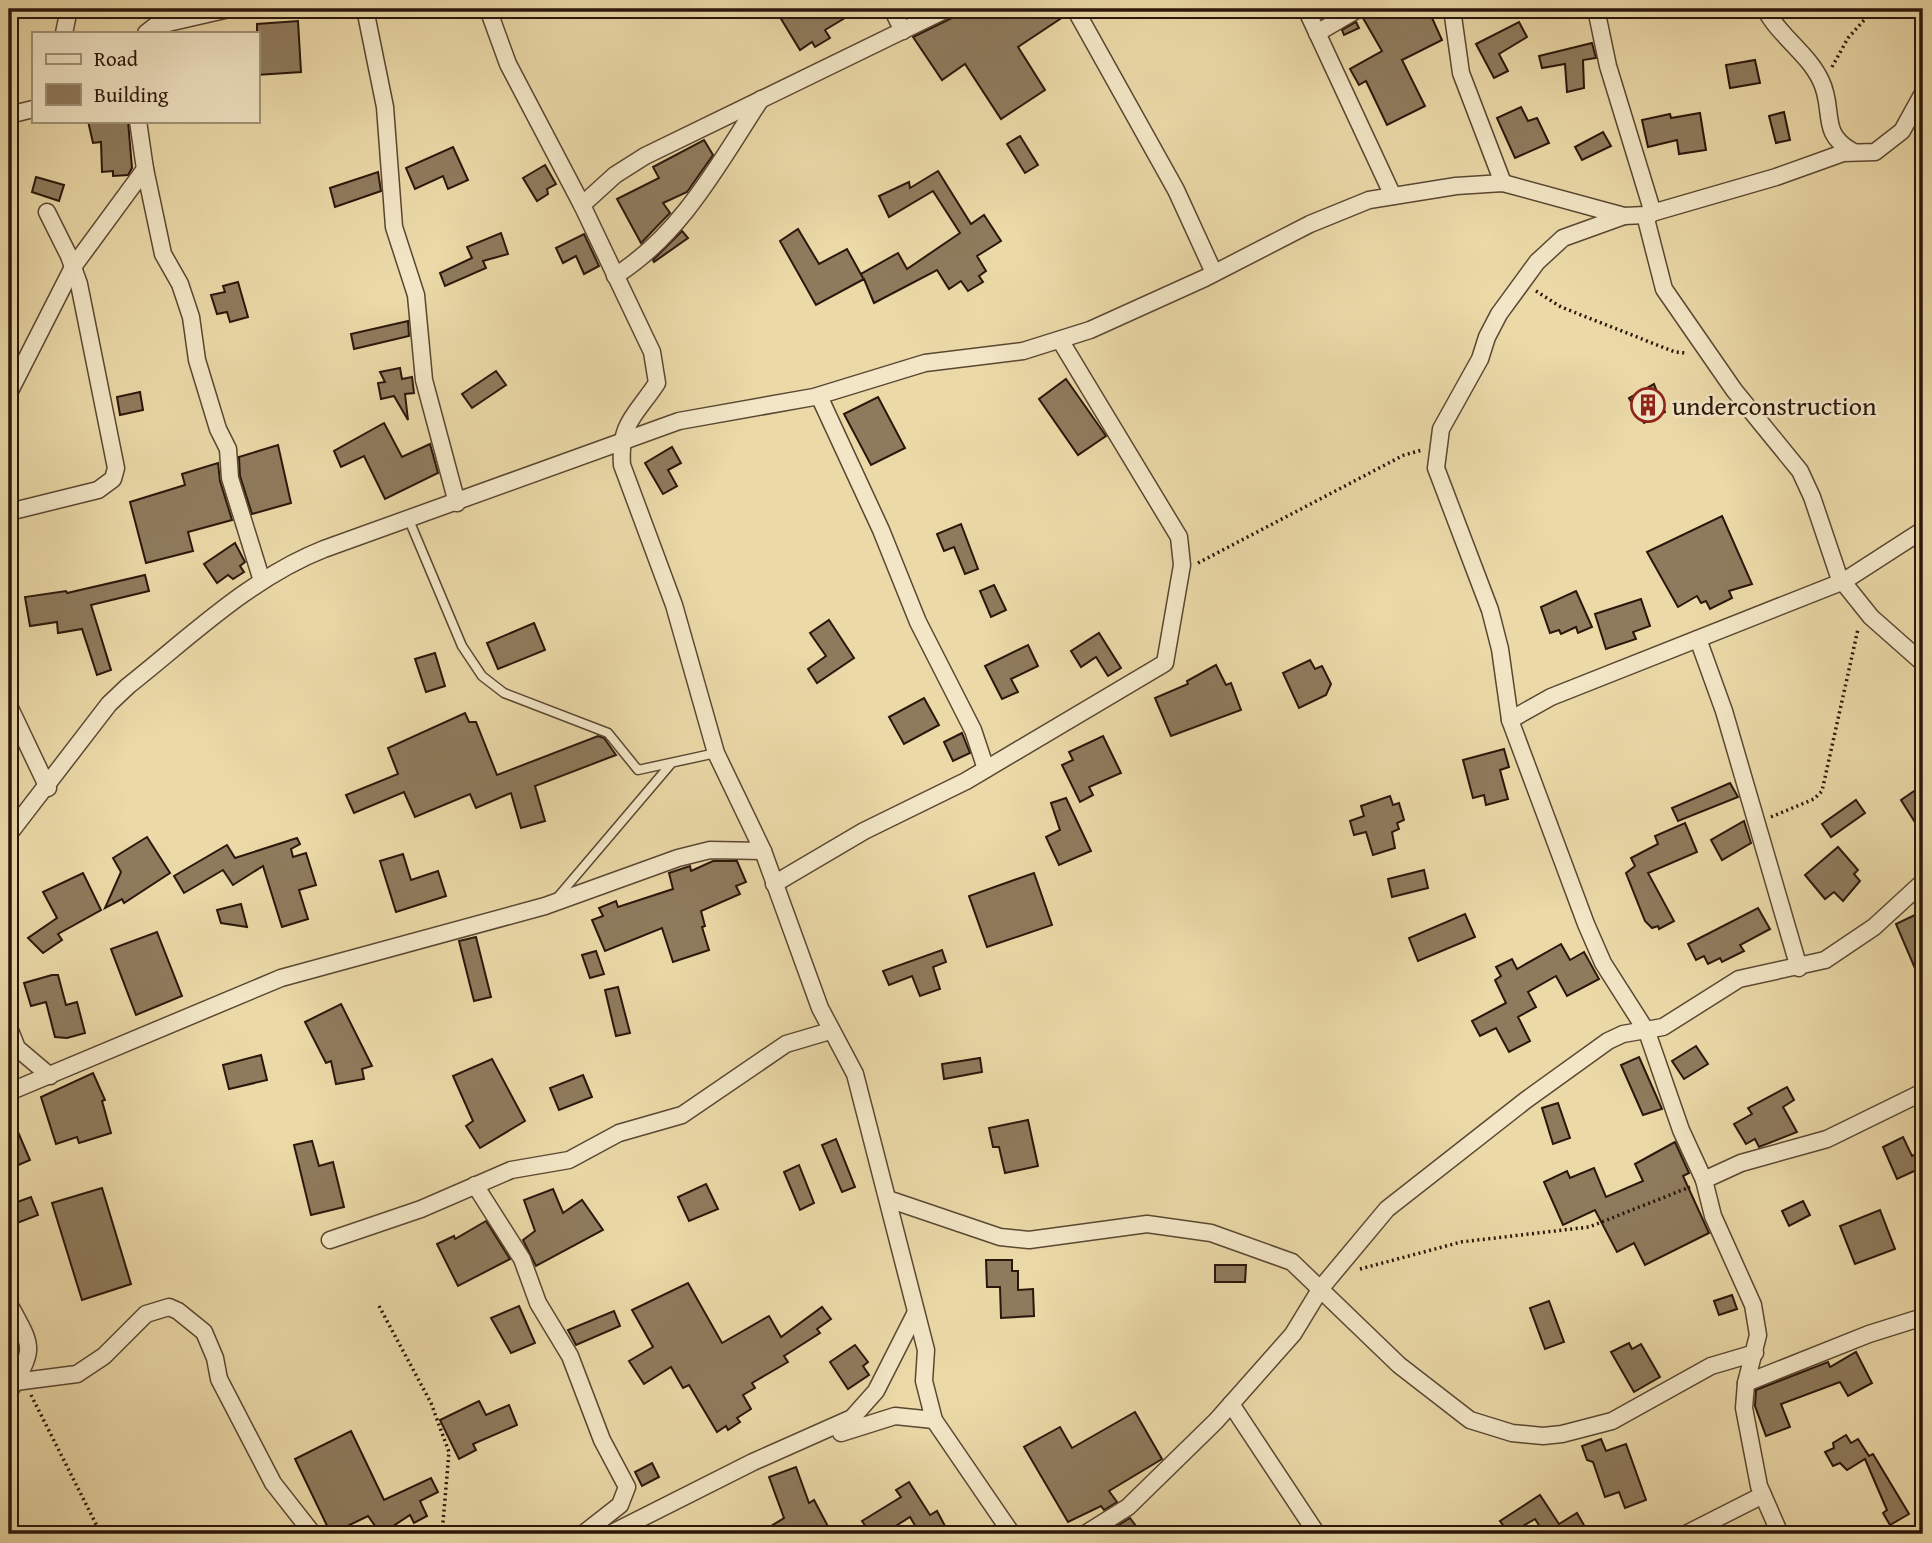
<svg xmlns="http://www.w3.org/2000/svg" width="1932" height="1543" viewBox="0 0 1932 1543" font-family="'Gentium Book Plus',serif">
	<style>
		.building { fill: #8e7b5d; stroke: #2a160b; stroke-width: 2 }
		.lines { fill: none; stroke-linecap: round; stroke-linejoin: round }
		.service-casing { stroke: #5a4732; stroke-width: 11 }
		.minor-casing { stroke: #5a4732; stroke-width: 19 }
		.path { stroke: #2a160b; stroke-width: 3.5; stroke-dasharray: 2 3.5; stroke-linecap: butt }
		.service { stroke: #f2e6c6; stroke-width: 8 }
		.minor { stroke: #f2e6c6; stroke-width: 16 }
		.labels { text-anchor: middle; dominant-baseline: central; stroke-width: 5; stroke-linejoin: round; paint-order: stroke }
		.poi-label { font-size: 26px; fill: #2a160b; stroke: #f2e6c6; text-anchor: start }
	</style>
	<rect width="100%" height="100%" fill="#ebd9a8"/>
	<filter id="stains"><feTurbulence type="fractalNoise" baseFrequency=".00286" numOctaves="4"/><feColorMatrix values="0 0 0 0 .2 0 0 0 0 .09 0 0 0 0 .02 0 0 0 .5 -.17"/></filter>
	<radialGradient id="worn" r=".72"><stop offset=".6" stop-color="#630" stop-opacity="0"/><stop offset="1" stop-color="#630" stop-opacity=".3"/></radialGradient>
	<g class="building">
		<polygon points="775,9 860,9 825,30 830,38 815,47 812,42 800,50"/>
		<polygon points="957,9 1065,9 1066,15 1018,47 1045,90 1001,119 965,64 942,80 913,37 952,18"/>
		<polygon points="1368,9 1428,9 1442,40 1402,60 1425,106 1387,125 1366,81 1359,85 1350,69 1382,51 1363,18"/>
		<polygon points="298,21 301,72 257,75 257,24"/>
		<polygon points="1356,22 1359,28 1344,35 1342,30"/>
		<polygon points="1519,22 1527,37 1499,54 1508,71 1494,78 1476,44"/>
		<polygon points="1592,43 1596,58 1583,60 1584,88 1567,92 1565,64 1542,68 1539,56"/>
		<polygon points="1755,60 1760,83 1730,88 1726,65"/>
		<polygon points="1521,107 1528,121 1537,118 1549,143 1515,158 1497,118"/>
		<polygon points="1784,112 1790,140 1776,143 1769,116"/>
		<polygon points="1700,113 1706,150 1679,154 1677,140 1648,147 1642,120 1670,114 1671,118"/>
		<polygon points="88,121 128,121 132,168 128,175 113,176 113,171 102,172 101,142 93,143"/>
		<polygon points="1603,132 1611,146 1582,160 1575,147"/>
		<polygon points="1020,136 1038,165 1025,173 1007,144"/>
		<polygon points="704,140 713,155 687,192 663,203 670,213 641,243 617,199 659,178 653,167"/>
		<polygon points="453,147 468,180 448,189 443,176 415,189 406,168"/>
		<polygon points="545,165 556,184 547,189 548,194 537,201 523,178"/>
		<polygon points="938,171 971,224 984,215 1001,241 977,256 986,271 979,276 983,282 968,291 961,281 949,289 937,270 874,303 864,279 816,305 780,241 798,229 819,264 847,249 863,278 861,274 898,253 907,269 960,233 933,191 889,217 879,196 909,182 910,188"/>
		<polygon points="378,172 381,191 335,207 330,188"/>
		<polygon points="36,177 64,185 59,201 32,192"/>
		<polygon points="682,231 688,238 654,262 653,260"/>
		<polygon points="501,233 508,254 483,261 486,268 445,286 440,273 472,258 467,247"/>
		<polygon points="584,234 599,266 584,274 576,256 563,263 556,248"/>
		<polygon points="238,282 248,317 230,322 227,312 217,314 211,295 225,292 223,286"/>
		<polygon points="408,321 409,336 354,349 351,334"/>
		<polygon points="400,368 402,379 412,377 414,393 405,394 408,420 394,396 381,399 378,383 385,382 380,372"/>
		<polygon points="496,371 506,385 472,408 462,394"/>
		<polygon points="1066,379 1106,436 1078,455 1039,399"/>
		<polygon points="1654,384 1665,412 1644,423 1629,398"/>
		<polygon points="140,392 143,410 120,415 117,397"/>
		<polygon points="878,397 905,448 871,465 844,414"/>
		<polygon points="384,423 402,457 430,444 438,473 385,499 364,456 341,467 334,451"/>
		<polygon points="278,445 291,503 252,514 240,476 239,457"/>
		<polygon points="672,447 681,463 668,470 677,486 663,494 645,463"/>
		<polygon points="218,463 220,481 232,520 188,532 193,551 146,563 130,502 185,485 182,474"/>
		<polygon points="1722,516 1752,584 1729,591 1732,598 1710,609 1706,601 1701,603 1697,596 1678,607 1647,552"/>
		<polygon points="961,524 978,569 965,574 954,547 944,551 937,534"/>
		<polygon points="235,543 245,562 240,566 244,572 233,579 228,575 217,583 204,564"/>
		<polygon points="145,575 149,591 91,605 111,670 97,675 82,629 58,633 57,622 30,626 25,597 66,591 67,593"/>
		<polygon points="994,585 1006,610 991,617 980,591"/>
		<polygon points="1576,591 1592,627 1578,633 1576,627 1561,634 1559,630 1550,633 1541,607"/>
		<polygon points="1641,599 1650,626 1633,632 1636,639 1606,649 1595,614"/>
		<polygon points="829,620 854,658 817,683 808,669 826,656 810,633"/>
		<polygon points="534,623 545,650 498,669 487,643"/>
		<polygon points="1099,633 1121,668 1108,676 1096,657 1081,667 1071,651"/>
		<polygon points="1028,645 1038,666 1011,679 1018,692 1002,699 985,666"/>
		<polygon points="435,653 445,686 426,692 415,659"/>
		<polygon points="1310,660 1315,669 1322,666 1331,684 1326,695 1299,708 1283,673"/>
		<polygon points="1216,665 1226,685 1231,683 1241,710 1171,736 1155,698 1188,684 1187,681"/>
		<polygon points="924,698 939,725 904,744 889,717"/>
		<polygon points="465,713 469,722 476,722 497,775 598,736 604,738 616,755 535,786 545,821 521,828 511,793 476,808 470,794 415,817 404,792 354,813 346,795 398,774 388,748"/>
		<polygon points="962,733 970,753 953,761 944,742"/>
		<polygon points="1103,736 1121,773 1089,787 1093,795 1080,802 1062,765 1073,760 1069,752"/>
		<polygon points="1504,749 1509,767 1500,770 1508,799 1486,805 1484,795 1473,798 1463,760"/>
		<polygon points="1730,783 1738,797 1678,821 1672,808"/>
		<polygon points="1923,785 1923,835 1901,800"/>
		<polygon points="1390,796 1393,805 1399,803 1404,820 1397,823 1399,829 1392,832 1395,848 1373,855 1366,832 1354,835 1350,821 1364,816 1361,806"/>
		<polygon points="1066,798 1091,851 1059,865 1046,837 1060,830 1051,803"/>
		<polygon points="1856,800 1865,813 1831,837 1822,824"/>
		<polygon points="1744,821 1751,843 1722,860 1711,840"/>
		<polygon points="1685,823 1697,852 1648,873 1674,921 1659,929 1658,926 1652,928 1645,921 1626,873 1635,866 1631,858 1658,844 1655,836"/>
		<polygon points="147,837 170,873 124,903 122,899 105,908 121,872 113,858"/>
		<polygon points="297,838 300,844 291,849 293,857 306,853 316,885 299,890 308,919 282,927 263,866 233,885 223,870 184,893 174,876 227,845 235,858"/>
		<polygon points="1838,847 1858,870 1854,874 1860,881 1843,901 1834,892 1825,899 1805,875"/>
		<polygon points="403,854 411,880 438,871 446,896 396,912 380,861"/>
		<polygon points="713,861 737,861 746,882 736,886 740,894 701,911 705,926 702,927 709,950 673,962 662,928 605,951 592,920 603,916 599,908 616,901 618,907 673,889 669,873 690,866 691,871"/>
		<polygon points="1424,870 1428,888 1392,897 1388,879"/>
		<polygon points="83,873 101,910 58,934 62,940 43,953 28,938 57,918 43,892"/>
		<polygon points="1034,873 1052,925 987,947 969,896"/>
		<polygon points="241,904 247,927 221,923 217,910"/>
		<polygon points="1758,908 1770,929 1740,945 1744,951 1722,962 1720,958 1708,964 1704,956 1696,960 1688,944"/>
		<polygon points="1923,911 1923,987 1896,924"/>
		<polygon points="1465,914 1475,937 1418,961 1409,938"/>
		<polygon points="157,932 182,996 136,1015 111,949"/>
		<polygon points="476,937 491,997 474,1001 459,941"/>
		<polygon points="1561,944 1570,960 1584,952 1599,979 1567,996 1556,976 1528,992 1536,1007 1518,1017 1530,1041 1509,1052 1496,1028 1480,1036 1472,1021 1506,1003 1495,980 1501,976 1496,967 1512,959 1517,969"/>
		<polygon points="942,950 946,962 933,967 940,989 920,996 912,976 889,985 883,971"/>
		<polygon points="596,951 604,974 590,978 582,955"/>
		<polygon points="52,975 58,975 66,1005 77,1002 85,1033 67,1038 55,1037 46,1002 31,1006 24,983"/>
		<polygon points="618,987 630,1033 616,1036 605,990"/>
		<polygon points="341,1004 372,1066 362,1069 364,1079 336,1084 331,1061 326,1063 305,1022"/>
		<polygon points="1696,1046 1708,1064 1684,1079 1672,1061"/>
		<polygon points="261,1055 267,1080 229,1089 223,1065"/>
		<polygon points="1639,1057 1662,1109 1643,1115 1621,1065"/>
		<polygon points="980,1058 982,1072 944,1079 942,1064"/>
		<polygon points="492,1059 525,1121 480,1148 466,1126 473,1121 453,1076"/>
		<polygon points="93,1073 105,1100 102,1101 111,1133 79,1143 77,1137 56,1144 41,1097"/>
		<polygon points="583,1075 592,1097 559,1110 550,1088"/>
		<polygon points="1787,1087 1794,1100 1783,1107 1797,1132 1759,1147 1755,1139 1746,1144 1734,1124 1752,1114 1748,1108"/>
		<polygon points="1558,1103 1570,1138 1553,1144 1542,1108"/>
		<polygon points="9,1111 30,1160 9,1169"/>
		<polygon points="1028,1120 1038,1166 1005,1173 999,1147 993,1147 989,1128"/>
		<polygon points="1903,1137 1912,1156 1923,1151 1923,1167 1897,1179 1883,1147"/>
		<polygon points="836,1139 855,1187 842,1192 822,1145"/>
		<polygon points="312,1141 319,1166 333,1162 344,1207 311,1215 294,1145"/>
		<polygon points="1675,1142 1689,1173 1683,1176 1709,1233 1645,1265 1634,1243 1617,1252 1595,1210 1563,1225 1544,1182 1567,1171 1570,1178 1594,1168 1606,1197 1643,1181 1635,1164"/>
		<polygon points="799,1165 814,1203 800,1210 784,1172"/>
		<polygon points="706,1184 718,1209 689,1221 678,1197"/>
		<polygon points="102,1188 131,1284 82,1300 52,1203"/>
		<polygon points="553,1189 563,1213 582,1200 603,1230 536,1266 523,1240 535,1231 524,1200"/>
		<polygon points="31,1197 38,1215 9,1226 9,1205"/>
		<polygon points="1803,1201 1810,1215 1789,1226 1782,1211"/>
		<polygon points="1880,1210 1895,1249 1855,1264 1840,1226"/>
		<polygon points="486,1221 510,1259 458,1286 437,1244 454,1236 455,1239"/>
		<polygon points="986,1260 1012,1260 1012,1271 1018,1271 1018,1290 1033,1289 1034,1316 1001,1318 1000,1287 987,1287"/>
		<polygon points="1215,1265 1246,1265 1245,1282 1215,1282"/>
		<polygon points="688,1283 722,1343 769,1316 781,1337 822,1307 831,1319 817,1329 820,1333 784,1356 788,1362 752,1383 755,1388 743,1395 751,1409 737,1418 740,1422 728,1430 726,1426 717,1432 689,1385 683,1388 671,1367 644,1384 629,1361 653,1347 632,1310"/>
		<polygon points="1732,1295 1737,1309 1719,1315 1714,1301"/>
		<polygon points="1549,1301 1564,1342 1545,1349 1530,1308"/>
		<polygon points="519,1306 535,1343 511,1353 491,1318"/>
		<polygon points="614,1311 620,1326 576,1345 568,1330"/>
		<polygon points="1629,1343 1632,1349 1641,1344 1660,1377 1634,1392 1611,1352"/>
		<polygon points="855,1345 868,1362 863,1366 869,1375 848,1389 830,1362"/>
		<polygon points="1856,1352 1872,1383 1848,1396 1840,1382 1781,1404 1790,1427 1766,1436 1755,1406 1756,1390 1828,1362 1830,1367"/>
		<polygon points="479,1401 486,1415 509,1405 517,1425 473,1444 476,1450 459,1459 440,1420"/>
		<polygon points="1135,1412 1162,1459 1109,1491 1117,1502 1104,1510 1101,1506 1068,1522 1024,1447 1060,1427 1072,1448"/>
		<polygon points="351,1431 384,1500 431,1478 438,1492 420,1501 427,1516 414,1523 410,1515 381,1534 368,1516 331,1534 295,1459"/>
		<polygon points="1846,1435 1851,1443 1858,1439 1869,1456 1873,1454 1909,1514 1890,1525 1883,1513 1887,1510 1865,1459 1847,1470 1840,1463 1833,1466 1825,1452 1834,1448 1833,1443"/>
		<polygon points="1601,1439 1606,1451 1626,1444 1646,1500 1625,1508 1619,1492 1605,1497 1593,1462 1587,1460 1582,1446"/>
		<polygon points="652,1463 659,1477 642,1486 635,1472"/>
		<polygon points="796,1467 809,1503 814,1500 832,1534 758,1534 784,1518 769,1477"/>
		<polygon points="909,1482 930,1515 937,1511 945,1526 930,1534 920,1534 910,1517 883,1534 871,1534 862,1521 901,1497 896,1490"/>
		<polygon points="1540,1495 1559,1524 1577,1513 1589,1534 1542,1534 1544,1533 1535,1519 1509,1534 1500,1521"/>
		<polygon points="1130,1518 1142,1534 1123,1534 1117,1526"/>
	</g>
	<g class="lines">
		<g class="service-casing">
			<g id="service">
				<polyline points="409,520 462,646 482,676 504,693 608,733 638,770 716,753"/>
				<polyline points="557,898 670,765"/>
			</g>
		</g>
		<g class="minor-casing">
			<g id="minor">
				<polyline points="365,9 385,107 394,227 416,295 424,380 457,503"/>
				<path d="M 488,9 L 508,64 L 582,205 L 652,352 L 657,383 C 636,415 619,423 622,465 L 674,605 L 716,753 L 763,851 L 820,1008 L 855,1074 L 926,1350 L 924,1381 L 934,1420 L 1012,1534"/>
				<polyline points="892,9 903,31"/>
				<polyline points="1075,9 1176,190 1214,273"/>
				<polyline points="1306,9 1393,196"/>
				<polyline points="1452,9 1461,73 1503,183"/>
				<polyline points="1596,9 1608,66 1653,213"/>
				<path d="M 1765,9 C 1779,36 1808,53 1821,81 C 1835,110 1819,133 1852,151"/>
				<polyline points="64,33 69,9"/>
				<polyline points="146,33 155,26 229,9"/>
				<polyline points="1317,33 1358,9"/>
				<polyline points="9,115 33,109"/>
				<polyline points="138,121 145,169 163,254 180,284 191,317 197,360 218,429 228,449 230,478 262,581"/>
				<polyline points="582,205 615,175 645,156 947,9"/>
				<polyline points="1645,215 1664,289 1734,390 1800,471 1812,497 1839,577 1871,617 1923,663"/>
				<polyline points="1624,216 1563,238 1537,262 1499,314 1487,337 1480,359 1441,429 1436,468 1490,610 1500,649 1510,720 1586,924 1603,963 1647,1032 1681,1130 1704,1180 1713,1216 1753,1305 1758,1335 1746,1383 1744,1408 1759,1486 1780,1534"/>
				<path d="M 615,276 C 682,234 719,163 761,99"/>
				<polyline points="9,393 73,267 145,169"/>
				<polyline points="819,396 881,530 918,622 973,730 986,769"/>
				<polyline points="9,512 98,490 113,479 116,468 79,284 69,256 47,212"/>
				<polyline points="1698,639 1724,711 1799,968"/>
				<polyline points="9,706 48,788"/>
				<polyline points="1510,720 1551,697 1844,581 1923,530"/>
				<path d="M 9,834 L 109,704 L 128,686 C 190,637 250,578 324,549 L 679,421 L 814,397 L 925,363 L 1023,351 L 1090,330 L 1205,278 L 1310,224 L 1369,200 L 1456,186 L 1503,183 L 1624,216 L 1645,215 L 1776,177 L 1843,153 L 1875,152 L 1902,131 L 1923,93"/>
				<polyline points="774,884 864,831 966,781 1165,663 1182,565 1179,537 1060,340"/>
				<polyline points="9,1028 17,1048 50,1076"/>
				<polyline points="9,1092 281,978 545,906 678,858 710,850 763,851"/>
				<polyline points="1704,1180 1741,1163 1827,1139 1923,1092"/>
				<polyline points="475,1185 522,1259 538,1303 570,1356 602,1440 627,1487 620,1505 583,1534"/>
				<polyline points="888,1199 1000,1237 1029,1240 1147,1224 1211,1233 1292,1262 1399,1365 1470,1420 1512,1433 1543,1436 1562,1434 1612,1421 1711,1366 1755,1353"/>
				<polyline points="330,1240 421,1209 511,1170 569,1160 619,1133 682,1115 786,1044 830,1031"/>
				<path d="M 9,1304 C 33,1348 36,1347 9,1392"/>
				<polyline points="15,1382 77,1374 104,1356 146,1314 169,1307 178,1311 204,1332 215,1358 219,1379 273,1483 313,1534"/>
				<polyline points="1746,1383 1869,1334 1923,1317"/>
				<polyline points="1231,1404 1317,1534"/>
				<polyline points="841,1433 895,1416 934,1420"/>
				<polyline points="610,1534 753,1462 852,1418 876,1391 915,1314"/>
				<polyline points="1085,1534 1128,1507 1216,1421 1293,1334 1321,1288 1387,1209 1526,1100 1608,1041 1623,1034 1663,1027 1739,979 1825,960 1874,927 1923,882"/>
				<polyline points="1686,1534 1763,1495"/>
			</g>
		</g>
		<g class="path">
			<polyline points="1832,67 1848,38 1874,9"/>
			<polyline points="1536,291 1561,307 1675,352 1686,353"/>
			<polyline points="1198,563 1404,455 1422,450"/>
			<polyline points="1771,817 1814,799 1822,791 1858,629"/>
			<polyline points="1360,1269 1461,1242 1589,1227 1690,1187"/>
			<polyline points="379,1306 431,1403 449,1452 442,1534"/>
			<polyline points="31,1395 101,1534"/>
		</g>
		<use href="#service" class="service"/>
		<use href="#minor" class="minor"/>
	</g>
	<defs>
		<g id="building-ring" transform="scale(1.75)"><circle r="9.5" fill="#f2e6c6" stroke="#8f2418" stroke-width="1.5"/><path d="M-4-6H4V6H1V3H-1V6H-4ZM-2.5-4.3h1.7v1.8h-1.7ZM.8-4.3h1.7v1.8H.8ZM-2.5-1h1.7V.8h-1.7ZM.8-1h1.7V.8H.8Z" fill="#8f2418"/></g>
	</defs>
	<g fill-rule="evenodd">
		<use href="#building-ring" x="1648" y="405"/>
	</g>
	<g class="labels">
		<g class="poi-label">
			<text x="1672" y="405">underconstruction</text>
		</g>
	</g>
	<rect width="1932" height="1543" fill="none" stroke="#ebd9a8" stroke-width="35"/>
	<rect x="10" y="10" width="1911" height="1522" fill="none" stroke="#2a160b" stroke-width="3.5"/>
	<rect x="18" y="18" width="1897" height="1508" fill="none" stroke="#2a160b" stroke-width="2"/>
	<rect x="32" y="32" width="228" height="91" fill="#f2e6c6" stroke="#a2937b" stroke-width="2"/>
	<rect x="46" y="54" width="35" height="10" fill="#f2e6c6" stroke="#a2937b" stroke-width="2"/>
	<text x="94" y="66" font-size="21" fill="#2a160b">Road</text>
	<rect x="46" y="84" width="35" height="21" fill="#8e7b5d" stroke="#a2937b" stroke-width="2"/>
	<text x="94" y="102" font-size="21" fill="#2a160b">Building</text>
	<rect width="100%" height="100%" filter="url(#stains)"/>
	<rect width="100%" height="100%" fill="url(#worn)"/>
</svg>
